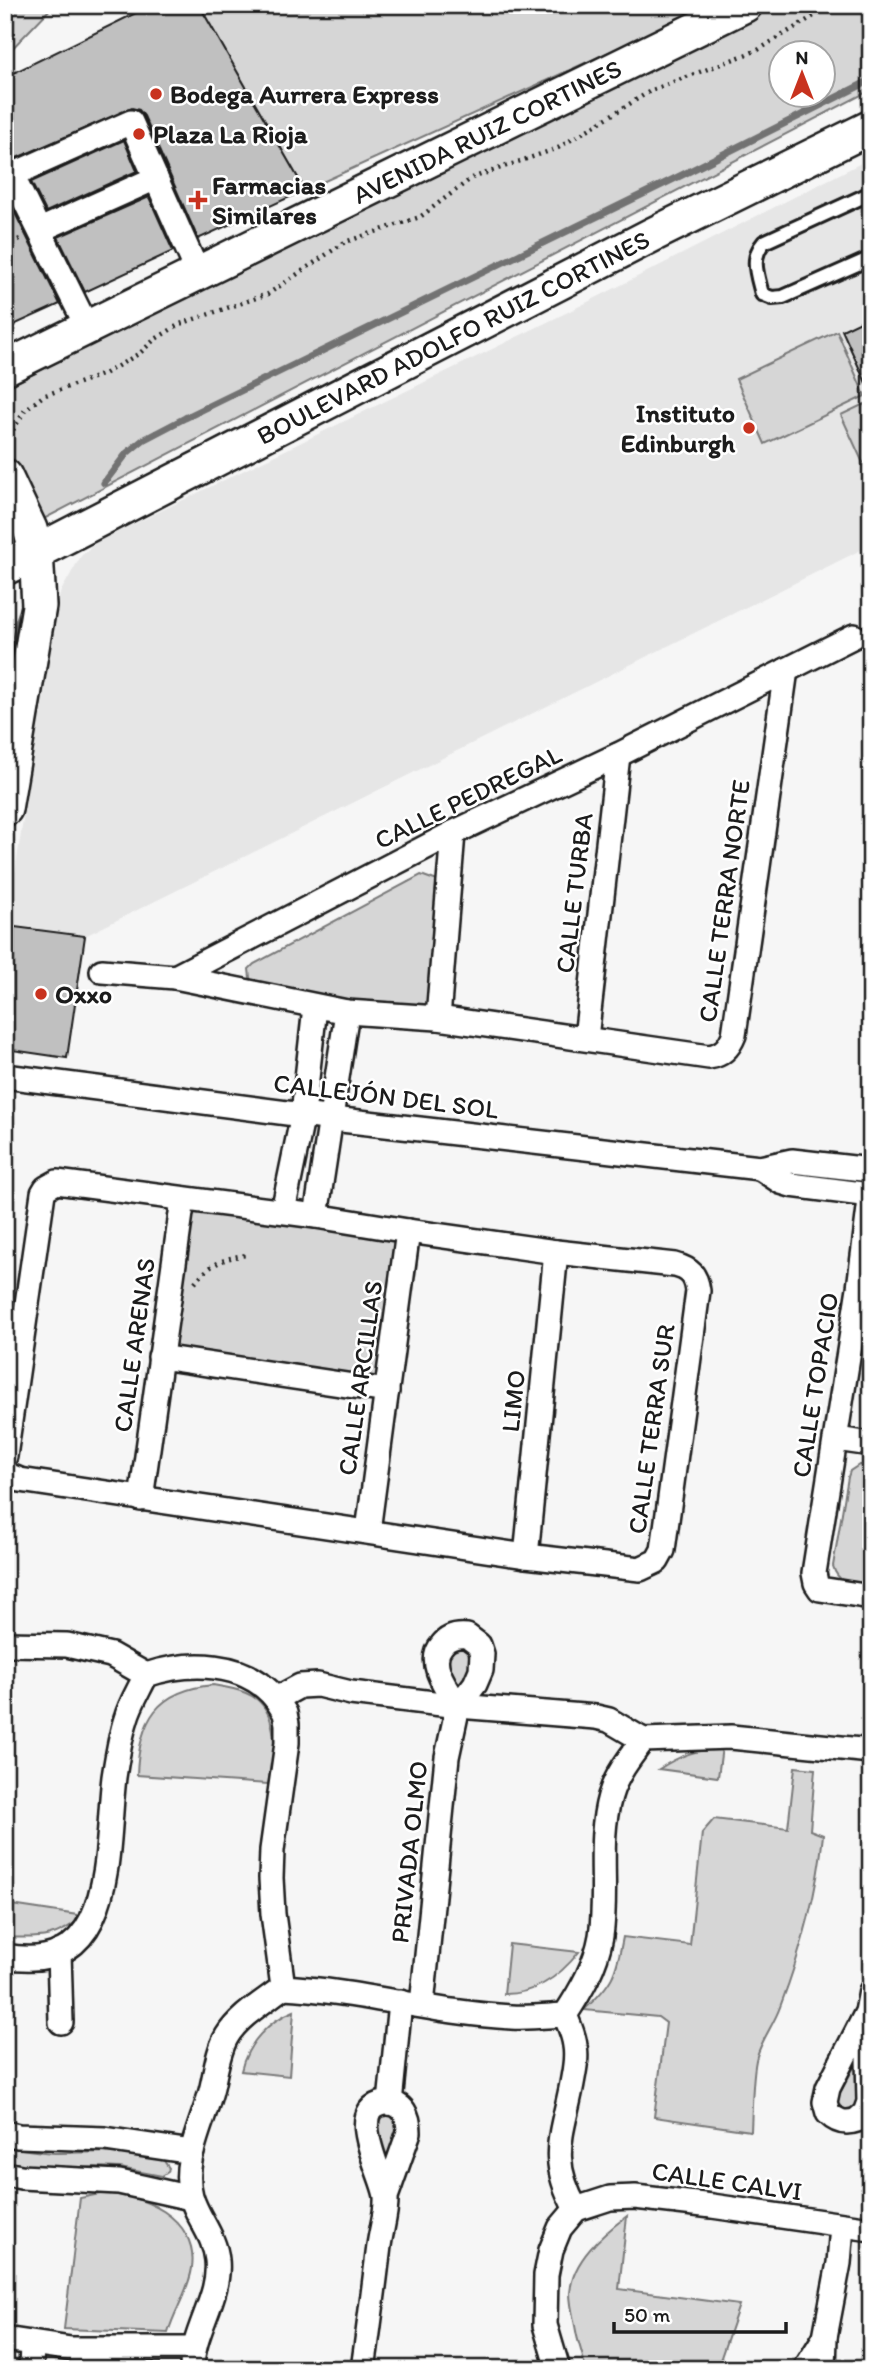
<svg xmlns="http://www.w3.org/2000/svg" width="876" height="2374" viewBox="0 0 876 2374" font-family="Itim,sans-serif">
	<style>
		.built { fill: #e6e6e6 }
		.green { fill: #d6d6d6; stroke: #797979; stroke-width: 2; fill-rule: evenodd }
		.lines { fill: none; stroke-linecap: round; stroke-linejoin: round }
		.stream { stroke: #727272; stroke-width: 7 }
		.building { fill: #c0c0c0; stroke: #1c1c1c; stroke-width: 2 }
		.lane-casing { stroke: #1c1c1c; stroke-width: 18 }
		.street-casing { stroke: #1c1c1c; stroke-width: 28 }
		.secondary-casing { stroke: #1c1c1c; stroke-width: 38 }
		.path { stroke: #1c1c1c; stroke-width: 4.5; stroke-dasharray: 2 5; stroke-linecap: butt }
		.lane { stroke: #fff; stroke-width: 12 }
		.street { stroke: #fff; stroke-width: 23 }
		.secondary { stroke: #fff; stroke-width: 33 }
		.poi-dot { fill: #c8321e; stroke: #fff; stroke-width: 2.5 }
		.labels { text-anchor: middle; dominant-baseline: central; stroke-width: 5; stroke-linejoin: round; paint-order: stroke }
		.poi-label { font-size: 26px; font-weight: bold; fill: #1c1c1c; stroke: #fff; text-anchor: start }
		.street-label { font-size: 26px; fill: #1c1c1c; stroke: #fff }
	</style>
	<rect width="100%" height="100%" fill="#f6f6f6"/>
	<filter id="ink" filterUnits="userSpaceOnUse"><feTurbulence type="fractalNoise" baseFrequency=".0143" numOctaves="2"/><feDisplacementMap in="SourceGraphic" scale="14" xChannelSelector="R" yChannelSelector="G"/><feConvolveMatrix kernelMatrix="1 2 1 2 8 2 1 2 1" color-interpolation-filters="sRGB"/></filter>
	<g filter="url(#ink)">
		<polygon class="built" points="871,158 871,545 85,936 7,926 54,613 61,591 81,556 97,542 570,311"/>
		<g class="green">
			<polygon points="5,5 54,5 5,56"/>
			<polygon points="199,5 713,5 305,190"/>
			<path d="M 773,5 L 871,5 L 871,90 L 5,539 L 5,388 ZM 782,52 L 824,52 L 824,94 L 782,94 Z"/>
			<polygon points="837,331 865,396 765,444 736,379"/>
			<polygon points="864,404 871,418 871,460 863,463 841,415"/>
			<polygon points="421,875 440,882 430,1000 425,1006 413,1012 251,986 249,969 254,964"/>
			<polygon points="183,1199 408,1231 387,1391 160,1357"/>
			<path d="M 859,1465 L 871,1465 L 871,1587 C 854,1585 838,1585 833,1566 L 848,1477 L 850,1471 Z"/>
			<polygon points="444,1645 474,1647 466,1691 448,1686"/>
			<path d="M 213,1685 C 228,1688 248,1690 260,1702 C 280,1723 274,1758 268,1784 L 137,1775 C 139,1720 157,1690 213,1685 Z"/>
			<path d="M 722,1747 L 718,1777 L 659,1769 C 680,1755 697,1750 722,1747 Z"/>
			<path d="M 795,1767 L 815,1769 L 810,1830 L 823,1835 C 817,1894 801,1952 780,2007 C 774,2024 762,2039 757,2056 C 752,2073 752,2111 751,2131 L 654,2117 L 666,2023 L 658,2017 L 584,2010 C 613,1983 616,1975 623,1937 L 690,1945 L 702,1833 L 714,1819 L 788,1828 Z"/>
			<path d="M 5,1904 L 84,1916 C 57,1938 42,1939 7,1937 L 5,1936 Z"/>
			<path d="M 509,1944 L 579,1952 C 560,1976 536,1994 504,1994 Z"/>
			<path d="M 294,2011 L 289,2076 L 241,2071 C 247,2044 268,2021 294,2011 Z"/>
			<polygon points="859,2058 864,2113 840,2113 836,2100"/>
			<polygon points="388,2112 402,2119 389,2175 374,2123 377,2118"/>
			<path d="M 5,2146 C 22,2149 38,2152 55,2153 C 92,2153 128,2148 164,2161 L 169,2168 L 168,2172 L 162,2176 L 120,2168 L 96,2167 L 70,2169 L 5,2165 Z"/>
			<path d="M 100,2194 C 141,2192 199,2218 192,2268 C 189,2290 174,2311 168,2333 L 64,2329 L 80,2198 Z"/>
			<path d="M 627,2216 L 619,2289 L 739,2305 L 717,2369 L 585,2369 C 584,2356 578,2344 576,2331 C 574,2320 570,2305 570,2293 C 572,2260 603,2234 627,2216 Z"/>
		</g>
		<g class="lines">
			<g class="stream">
				<polyline points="104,483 127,453 143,440 185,418 682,175 871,80"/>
				<polyline points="5,698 18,622 26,600"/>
			</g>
		</g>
		<g class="building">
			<polygon points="152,5 199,5 305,190 198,239 144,116 139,110 132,108 5,163 5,77"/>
			<polygon points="124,140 137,171 46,212 31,182"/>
			<polygon points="5,193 60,304 5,329"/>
			<polygon points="149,197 173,251 85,292 58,237"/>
			<polygon points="871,316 871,394 842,330"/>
			<polygon points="7,926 85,936 67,1058 5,1049 5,939"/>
		</g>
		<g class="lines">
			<g class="lane-casing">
				<path id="lane" d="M 871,193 L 764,242 C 750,258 757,274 762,294 L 772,298 L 783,297 L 871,258"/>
			</g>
			<g class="street-casing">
				<g id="street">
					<polyline points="40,230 156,178"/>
					<polyline points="87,327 12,175 131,122 198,273"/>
					<path d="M 102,971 L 175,977 L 347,1012 L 438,1018 L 709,1057 C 722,1055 729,1048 734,1035 L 786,670"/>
					<polyline points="175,977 453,833 618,755 854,636"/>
					<polyline points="438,1018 453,833"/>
					<polyline points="586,1038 618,755"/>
					<polyline points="5,1076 333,1119 760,1168 792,1161 871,1170"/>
					<polyline points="760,1168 781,1182 791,1185 870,1195"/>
					<polyline points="871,1192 859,1288 814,1573 816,1583 820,1589 871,1597"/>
					<polyline points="283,1211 303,1114 315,1007"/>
					<polyline points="316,1216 347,1012"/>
					<polyline points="160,1357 387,1391"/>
					<polyline points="836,1439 871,1444"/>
					<path d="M 5,1456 L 43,1193 L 46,1188 L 57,1182 L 316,1216 L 408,1231 L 556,1252 L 675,1265 C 690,1269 696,1275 698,1291 L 663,1550 L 657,1561 L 640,1569 L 526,1556 L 20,1480 L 8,1475 L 5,1470"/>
					<polyline points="141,1499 183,1199"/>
					<polyline points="368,1531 408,1231"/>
					<polyline points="526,1556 556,1252"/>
					<path d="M 5,1644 L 67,1645 L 111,1655 L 146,1675 C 188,1661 245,1660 276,1699 L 300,1686 L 318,1685 L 351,1693 L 458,1706 L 596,1717 L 609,1720 L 643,1740 L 731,1737 L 871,1751"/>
					<polyline points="59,1952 61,2022"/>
					<path d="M 5,1956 C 118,1977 105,1850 114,1777 C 117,1758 120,1737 126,1719 C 130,1704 139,1690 146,1675"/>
					<path d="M 283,1987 C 360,1991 434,2013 511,2017 C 529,2018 547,2016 565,2015"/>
					<path d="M 422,2005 L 447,1757 L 458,1706 L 475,1684 L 481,1670 L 482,1654 L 479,1645 L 467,1636 C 457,1635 448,1637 442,1645 C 426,1663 448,1690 458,1706"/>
					<path d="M 867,2012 L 828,2088 L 825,2102 L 828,2113 C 837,2122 846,2124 857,2120 L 865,2113 L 869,2102 L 867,2012 L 871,1991"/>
					<polyline points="390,2103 400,2002"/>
					<polyline points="5,2133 18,2136 105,2139 192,2152"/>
					<polyline points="5,2174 21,2177 119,2182 191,2198"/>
					<path d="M 576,2209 C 546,2156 564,2132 573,2078 C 575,2067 577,2057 575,2046 C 574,2035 569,2025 565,2015 C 581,1991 596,1965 601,1936 C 608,1890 597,1841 610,1796 C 616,1775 630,1757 643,1740"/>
					<polyline points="576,2209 610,2198 635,2197 712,2206 871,2229"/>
					<polyline points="5,2339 71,2349 194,2349"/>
					<polyline points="31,2369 32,2344"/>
					<path d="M 192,2369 C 192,2331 221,2297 217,2260 C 215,2236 197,2218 191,2196 C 181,2160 204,2122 212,2087 C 216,2070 218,2051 227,2036 C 239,2016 265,2001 283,1987 L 273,1914 L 271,1878 L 272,1850 L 287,1743 L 287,1724 L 285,1713 L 276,1699"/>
					<path d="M 363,2369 C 369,2328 374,2287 379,2246 C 381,2230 387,2212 386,2197 C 384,2176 343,2106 386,2103 C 403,2102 409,2116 409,2132 L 386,2197"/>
					<polyline points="558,2369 545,2325 546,2275 551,2250 560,2228 576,2209"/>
					<polyline points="805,2369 825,2337"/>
					<polyline points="824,2369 825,2337 839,2263 842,2226"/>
				</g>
			</g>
			<g class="secondary-casing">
				<g id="secondary">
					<path id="s1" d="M 5,368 L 745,5"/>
					<polyline points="5,476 30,529 36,550 39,606 5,809"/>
					<path id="s2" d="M 5,568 L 652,235 L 871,127"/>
				</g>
			</g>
			<g class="path">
				<polyline points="5,245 20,239"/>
				<polyline points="6,442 25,410 43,396 104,374 140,353 154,340 180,324 268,294 345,242 420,217 472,178 558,148 652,90 758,50 832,5"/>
				<path d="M 195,1282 C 209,1265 225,1257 247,1255"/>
			</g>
			<use href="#lane" class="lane"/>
			<use href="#street" class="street"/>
			<use href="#secondary" class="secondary"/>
		</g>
	</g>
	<g class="poi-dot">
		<circle cx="156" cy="94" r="7"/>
		<circle cx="139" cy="134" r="7"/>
		<path d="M194.5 189.5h7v7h7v7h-7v7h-7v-7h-7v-7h7z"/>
		<circle cx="749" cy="428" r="7"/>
		<circle cx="41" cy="994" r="7"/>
	</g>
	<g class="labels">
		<g class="poi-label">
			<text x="170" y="94">Bodega Aurrera Express</text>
			<text x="153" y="134">Plaza La Rioja</text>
			<text x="212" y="185">Farmacias<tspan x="212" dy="30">Similares</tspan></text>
			<text x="735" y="413" text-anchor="end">Instituto<tspan x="735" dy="30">Edinburgh</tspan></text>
			<text x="55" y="994">Oxxo</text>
		</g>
		<g class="street-label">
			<text stroke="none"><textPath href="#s1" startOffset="537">AVENIDA RUIZ CORTINES</textPath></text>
			<text stroke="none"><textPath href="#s2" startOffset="504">BOULEVARD ADOLFO RUIZ CORTINES</textPath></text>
			<text transform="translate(468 797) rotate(-26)">CALLE PEDREGAL</text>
			<text transform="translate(574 893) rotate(-83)">CALLE TURBA</text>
			<text transform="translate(724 901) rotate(-82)">CALLE TERRA NORTE</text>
			<text transform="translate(386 1096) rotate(7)">CALLEJÓN DEL SOL</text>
			<text transform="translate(134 1345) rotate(-82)">CALLE ARENAS</text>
			<text transform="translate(360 1378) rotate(-82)">CALLE ARCILLAS</text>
			<text transform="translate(815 1385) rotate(-81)">CALLE TOPACIO</text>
			<text transform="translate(513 1401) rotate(-84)">LIMO</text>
			<text transform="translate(651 1429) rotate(-82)">CALLE TERRA SUR</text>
			<text transform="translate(409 1852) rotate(-84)">PRIVADA OLMO</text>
			<text transform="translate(727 2181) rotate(8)">CALLE CALVI</text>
		</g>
	</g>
	<rect width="876" height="2374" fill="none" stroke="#fff" stroke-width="28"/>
	<rect x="14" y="14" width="848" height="2346" fill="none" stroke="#1c1c1c" stroke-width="2.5" filter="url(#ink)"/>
	<g transform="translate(802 74)"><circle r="33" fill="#ffffff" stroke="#a4a4a4" stroke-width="2"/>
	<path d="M0-5L12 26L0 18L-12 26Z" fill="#c8321e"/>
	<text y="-10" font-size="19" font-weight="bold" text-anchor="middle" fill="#1c1c1c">N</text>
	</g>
	<path d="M614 2322v10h172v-10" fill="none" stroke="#1c1c1c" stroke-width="3.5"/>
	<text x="624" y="2322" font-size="21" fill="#1c1c1c" stroke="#ffffff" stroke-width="5" paint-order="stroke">50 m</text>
</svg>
